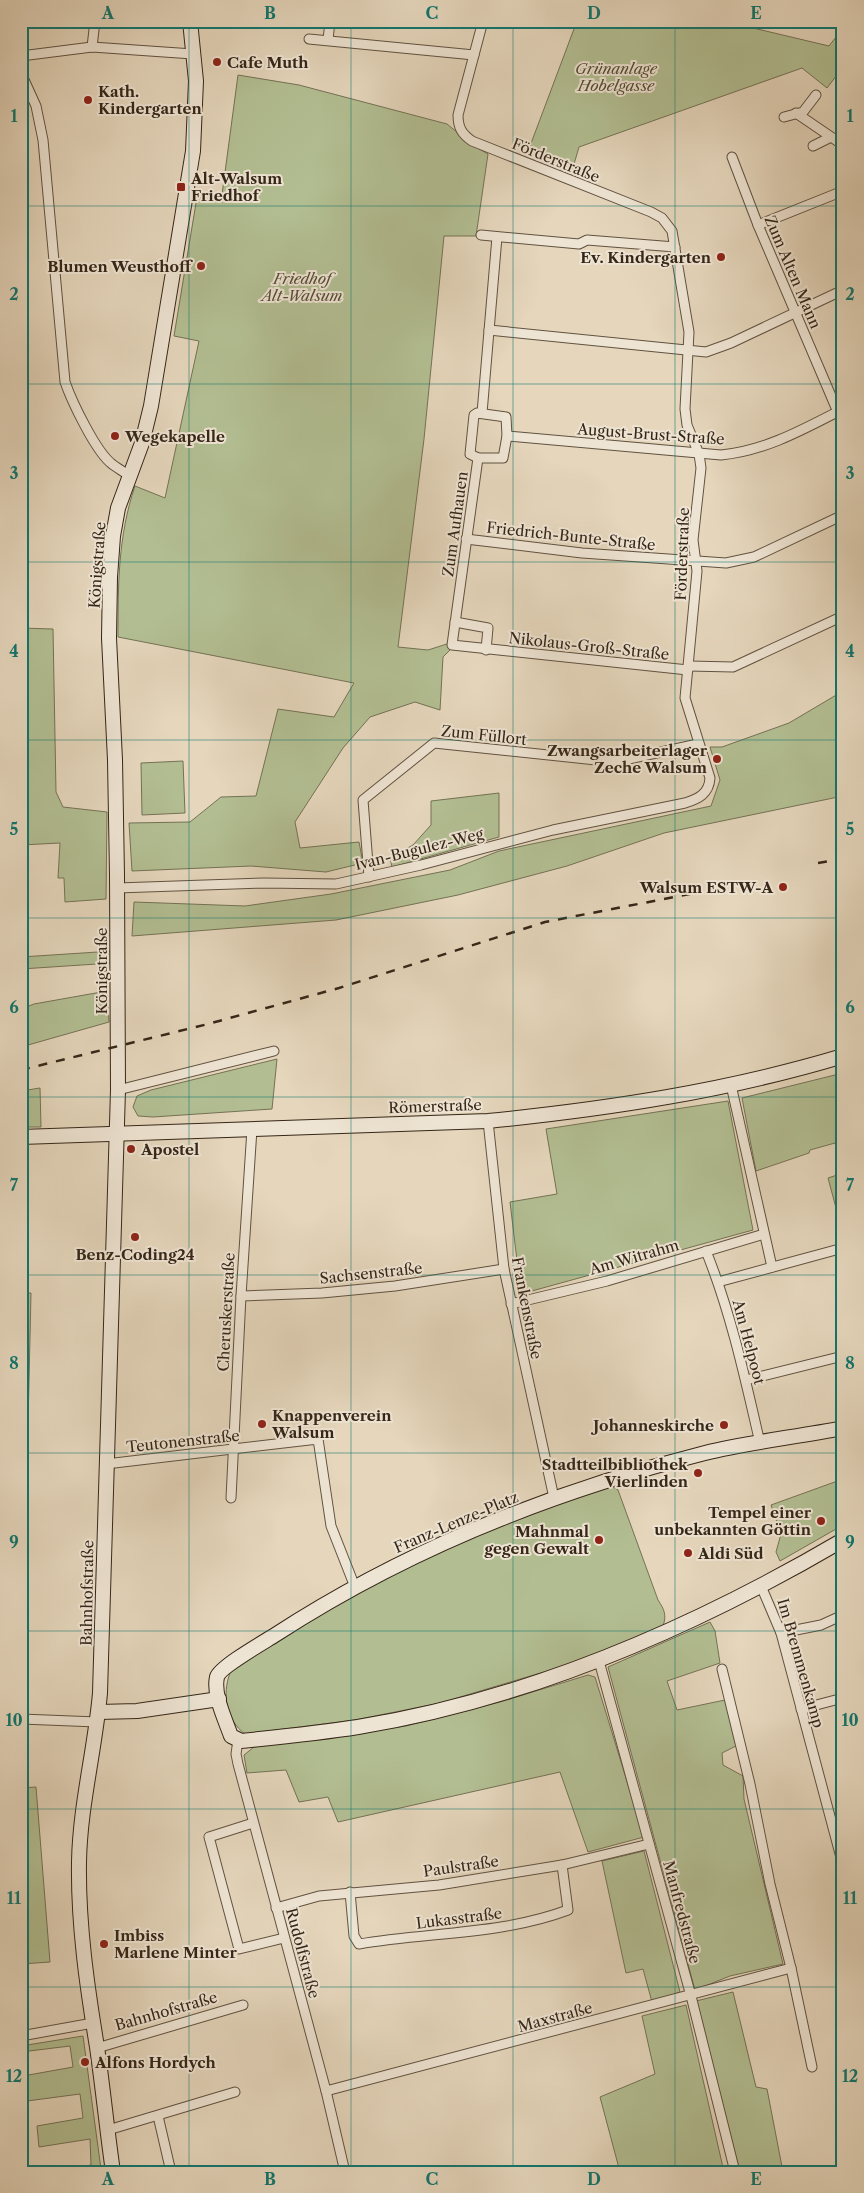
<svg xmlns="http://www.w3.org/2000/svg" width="864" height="2193" viewBox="0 0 864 2193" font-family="'Libre Caslon Text',serif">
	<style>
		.green { fill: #b2be92; stroke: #747255 }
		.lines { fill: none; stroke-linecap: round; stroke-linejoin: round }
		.street-casing { stroke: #615241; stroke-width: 11 }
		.secondary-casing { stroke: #352618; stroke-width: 16 }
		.street { stroke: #eee4d3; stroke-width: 9 }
		.secondary { stroke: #eee4d3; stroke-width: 14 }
		.rail { stroke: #352618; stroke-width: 2.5; stroke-dasharray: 9 9; stroke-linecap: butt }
		.grid { fill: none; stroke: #0f766e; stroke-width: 1; stroke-opacity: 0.55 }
		.poi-dot { fill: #8f2418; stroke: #eee4d3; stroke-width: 2 }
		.labels { text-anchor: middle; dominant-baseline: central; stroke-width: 4; stroke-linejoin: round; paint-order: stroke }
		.poi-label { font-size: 15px; font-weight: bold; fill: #352618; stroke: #eee4d3; text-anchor: start }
		.park-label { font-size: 15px; font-style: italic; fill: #544c36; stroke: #eee4d3 }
		.street-label { font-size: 15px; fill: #352618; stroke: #eee4d3 }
		.neatline { fill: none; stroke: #0f766e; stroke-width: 2 }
		.grid-label { font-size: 16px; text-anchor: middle; font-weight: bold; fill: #0f766e }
	</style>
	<rect width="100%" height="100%" fill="#e5d6bc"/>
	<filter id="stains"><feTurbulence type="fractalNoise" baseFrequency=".004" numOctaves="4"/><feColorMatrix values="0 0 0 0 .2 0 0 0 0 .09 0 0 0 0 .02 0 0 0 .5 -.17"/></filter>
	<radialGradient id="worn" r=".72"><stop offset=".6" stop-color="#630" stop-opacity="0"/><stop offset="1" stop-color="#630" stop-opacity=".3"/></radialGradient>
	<g class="green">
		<polygon points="577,21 755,21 753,28 829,46 843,28 843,67 827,88 802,68 579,147 572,171 527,154"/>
		<path d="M 238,75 L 299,85 L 447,124 L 474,146 L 488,154 L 476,236 L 444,236 L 424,439 L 398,647 L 428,650 L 450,643 L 451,649 L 443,657 L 440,710 L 415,702 L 370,717 L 343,748 L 295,822 L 300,848 L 359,842 L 363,863 L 326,872 L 251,866 L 132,871 L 129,823 L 190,822 L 221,797 L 256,796 L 278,709 L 334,717 L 354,683 L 118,637 C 118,585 118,536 135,486 L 165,498 L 199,341 L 174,336 L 197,197 L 221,202 Z"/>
		<polygon points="21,628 53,629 56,792 63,807 107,812 106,899 65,902 64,878 58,878 60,843 21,845"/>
		<polygon points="843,691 843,796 664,833 567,866 458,895 336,920 132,936 134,902 245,906 331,894 450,870 499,851 711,806 720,780 710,747 722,747 789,723"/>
		<polygon points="183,761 185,813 142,815 141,763"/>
		<polygon points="499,793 499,837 392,867 390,858 413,845 431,825 431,801"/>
		<polygon points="113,951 112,963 21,969 21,957"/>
		<polygon points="107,991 109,1022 21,1047 21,1009 34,1004"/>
		<polygon points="277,1059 272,1109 153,1117 138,1116 133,1107 137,1096 151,1090"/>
		<polygon points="843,1073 843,1173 835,1143 810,1150 809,1153 756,1171 742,1098"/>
		<polygon points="40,1088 41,1127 21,1127 21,1091"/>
		<polygon points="728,1101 753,1230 521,1294 510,1202 557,1194 546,1129"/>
		<polygon points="843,1173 843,1218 839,1219 828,1178"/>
		<polygon points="21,1286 25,1293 31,1293 24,1602 21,1602"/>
		<polygon points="843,1479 843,1528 836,1529 780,1561 776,1552 781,1534 771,1505"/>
		<path d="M 610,1485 L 618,1490 L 658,1600 C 664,1609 667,1615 663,1626 L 594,1657 L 440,1703 L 355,1720 L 245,1734 C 226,1720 222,1694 230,1673 L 356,1588 L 435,1550 Z"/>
		<polygon points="710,1622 715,1631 720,1663 667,1681 677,1710 725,1700 736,1746 722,1753 723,1765 743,1776 744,1799 783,1964 730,1976 695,1990 608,1667"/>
		<polygon points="588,1675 595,1677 644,1837 588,1852 560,1772 338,1822 328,1797 299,1802 286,1770 247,1773 244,1755 254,1747 406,1726 500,1702"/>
		<polygon points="36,1787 50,1962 21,1964 21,1788"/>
		<polygon points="644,1851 680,1992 652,2002 643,1969 626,1973 602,1861"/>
		<polygon points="733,1992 756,2087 767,2089 783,2172 740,2172 696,2001"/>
		<polygon points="686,2005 724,2172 620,2172 600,2097 655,2074 642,2016"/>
		<polygon points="83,2036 101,2169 60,2172 60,2170 91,2165 90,2139 39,2147 37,2126 83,2118 80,2094 27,2101 23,2076 73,2067 70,2046 21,2052 21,2046"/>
	</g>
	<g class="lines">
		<g class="street-casing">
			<g id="street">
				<polyline points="309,39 474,55"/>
				<polyline points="328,40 330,21"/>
				<polyline points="92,47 95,21"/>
				<polyline points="21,56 92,47 193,54"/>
				<path d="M 21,73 L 36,106 L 43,140 L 65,382 C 72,402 96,452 112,464 C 117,468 123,471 128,475"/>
				<polyline points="796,113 843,145"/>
				<polyline points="784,117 803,112 816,95"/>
				<polyline points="813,146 829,138"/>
				<polyline points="732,157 758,225 843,424"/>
				<polyline points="758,225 843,191"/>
				<polyline points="481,235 579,244 587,240 675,247"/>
				<polyline points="489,330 706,352 731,343 843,290"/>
				<polygon points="477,413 506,417 507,436 503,458 478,458 470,454 474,415"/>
				<polyline points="482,413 497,237"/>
				<path d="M 507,436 L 721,455 C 765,451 804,429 843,409"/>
				<polyline points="478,458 452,645 688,670"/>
				<polyline points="466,539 582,553 726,563 754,557 843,515"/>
				<polyline points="455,622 488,628 486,650"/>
				<polyline points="689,666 733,667 843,616"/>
				<polyline points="369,877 363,800 434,743 615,762 698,744"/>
				<path d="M 117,888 L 264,883 L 336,884 L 421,865 L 553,830 L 685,803 C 698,799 709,794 710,778 L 685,698 L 697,571 L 693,540 L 701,468 L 699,454 L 687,425 L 685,409 L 689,332 L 672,231 L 662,218 L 651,212 L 472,141 C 462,134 458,128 458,115 L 483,21"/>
				<polyline points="731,1085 772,1267"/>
				<polyline points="118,1090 274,1051"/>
				<polyline points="488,1121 504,1269 554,1498"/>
				<path d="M 706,1251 C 731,1313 745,1378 760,1443"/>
				<polyline points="718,1282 843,1248"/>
				<polyline points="241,1296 322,1293 395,1286 504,1269"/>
				<polyline points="511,1304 607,1281 764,1234"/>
				<polyline points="746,1380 843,1356"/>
				<polyline points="106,1464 318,1439 331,1526 355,1587"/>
				<polyline points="231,1498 241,1296 252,1129"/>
				<polyline points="761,1586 781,1633 843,1865"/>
				<polyline points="781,1633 821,1625 843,1615"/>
				<polyline points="599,1661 691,1996 735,2172"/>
				<polyline points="722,1669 750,1784 770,1884 791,1968 812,2067"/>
				<polyline points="801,1709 843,1698"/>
				<polyline points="21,1719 97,1722"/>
				<polyline points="238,1740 236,1754 238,1764 326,2091 345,2172"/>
				<polyline points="253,1823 209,1837 239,1949 284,1938"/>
				<path d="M 350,1892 L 354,1936 L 359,1944 C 429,1932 501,1935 568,1910 L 562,1865"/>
				<polyline points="843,1900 843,1905"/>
				<polyline points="276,1908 319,1896 439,1885 562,1865 649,1844"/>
				<polyline points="21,2036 93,2023"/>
				<polyline points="97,2048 243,2005"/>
				<polyline points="326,2091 791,1968"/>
				<polyline points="158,2116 171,2172"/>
				<polyline points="108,2130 235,2092"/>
			</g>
		</g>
		<g class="secondary-casing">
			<g id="secondary">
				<path d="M 21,1137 L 488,1121 C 607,1109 727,1091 843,1056"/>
				<path d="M 843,1428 C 797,1437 750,1442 705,1453 C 554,1491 406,1550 275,1635 C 264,1642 220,1667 217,1677 C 213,1695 225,1719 231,1736 L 241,1741 C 280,1737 320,1733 358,1727 C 531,1699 693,1628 843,1540"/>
				<polyline points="99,1712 137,1711 219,1699"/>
				<path d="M 113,2172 C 107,2130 103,2089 97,2047 C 87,1986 78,1924 79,1862 C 80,1805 95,1750 100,1693 L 118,1090 L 117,875 L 115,760 L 109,638 L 110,577 L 113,536 L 118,508 L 142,443 L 151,406 L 193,151 L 196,81 L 190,21"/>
			</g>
		</g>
		<use href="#street" class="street"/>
		<use href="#secondary" class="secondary"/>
		<g class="rail">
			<polyline points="818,863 843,859"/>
			<polyline points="21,1070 208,1024 339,988 545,922 695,893"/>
		</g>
	</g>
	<path class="grid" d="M 189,21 L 189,2172M 351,21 L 351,2172M 513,21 L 513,2172M 675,21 L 675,2172M 21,206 L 843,206M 21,384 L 843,384M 21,562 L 843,562M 21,740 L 843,740M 21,918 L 843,918M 21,1097 L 843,1097M 21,1275 L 843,1275M 21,1453 L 843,1453M 21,1631 L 843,1631M 21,1809 L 843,1809M 21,1987 L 843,1987"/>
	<g class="poi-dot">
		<circle cx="217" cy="62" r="5"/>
		<circle cx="88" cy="100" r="5"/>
		<rect x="176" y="182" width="10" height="10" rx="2.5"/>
		<circle cx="721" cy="257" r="5"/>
		<circle cx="201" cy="266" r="5"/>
		<circle cx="115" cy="436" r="5"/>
		<circle cx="717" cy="759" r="5"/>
		<circle cx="783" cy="887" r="5"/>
		<circle cx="131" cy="1149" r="5"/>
		<circle cx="135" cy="1237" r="5"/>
		<circle cx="262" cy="1424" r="5"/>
		<circle cx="724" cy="1425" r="5"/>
		<circle cx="698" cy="1473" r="5"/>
		<circle cx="821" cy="1521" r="5"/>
		<circle cx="599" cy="1540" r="5"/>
		<circle cx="688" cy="1553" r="5"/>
		<circle cx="104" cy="1944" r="5"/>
		<circle cx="85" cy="2062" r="5"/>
	</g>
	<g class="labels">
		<g class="poi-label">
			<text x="227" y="62">Cafe Muth</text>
			<text x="98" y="91">Kath.<tspan x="98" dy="17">Kindergarten</tspan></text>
			<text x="191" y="178">Alt-Walsum<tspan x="191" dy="17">Friedhof</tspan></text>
			<text x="711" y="257" text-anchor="end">Ev. Kindergarten</text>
			<text x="191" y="266" text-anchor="end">Blumen Weusthoff</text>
			<text x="125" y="436">Wegekapelle</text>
			<text x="707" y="750" text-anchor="end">Zwangsarbeiterlager<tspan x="707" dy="17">Zeche Walsum</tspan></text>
			<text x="773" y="887" text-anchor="end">Walsum ESTW-A</text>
			<text x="141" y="1149">Apostel</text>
			<text x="135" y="1254" text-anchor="middle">Benz-Coding24</text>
			<text x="272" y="1415">Knappenverein<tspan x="272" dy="17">Walsum</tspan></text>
			<text x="714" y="1425" text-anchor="end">Johanneskirche</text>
			<text x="688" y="1464" text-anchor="end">Stadtteilbibliothek<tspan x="688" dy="17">Vierlinden</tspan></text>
			<text x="811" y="1512" text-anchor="end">Tempel einer<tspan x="811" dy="17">unbekannten Göttin</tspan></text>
			<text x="589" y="1531" text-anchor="end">Mahnmal<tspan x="589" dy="17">gegen Gewalt</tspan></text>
			<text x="698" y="1553">Aldi Süd</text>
			<text x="114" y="1935">Imbiss<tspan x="114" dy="17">Marlene Minter</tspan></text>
			<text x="95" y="2062">Alfons Hordych</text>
		</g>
		<g class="park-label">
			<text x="616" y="68">Grünanlage<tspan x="616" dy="17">Hobelgasse</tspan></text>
			<text x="302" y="278">Friedhof<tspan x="302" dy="17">Alt-Walsum</tspan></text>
		</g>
		<g class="street-label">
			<text transform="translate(556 160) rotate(22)">Förderstraße</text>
			<text transform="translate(793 272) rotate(67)">Zum Alten Mann</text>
			<text transform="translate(651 434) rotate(4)">August-Brust-Straße</text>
			<text transform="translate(455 524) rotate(-82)">Zum Aufhauen</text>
			<text transform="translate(571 536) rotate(6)">Friedrich-Bunte-Straße</text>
			<text transform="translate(682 554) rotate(-88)">Förderstraße</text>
			<text transform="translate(97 565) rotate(-86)">Königstraße</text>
			<text transform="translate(589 646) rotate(6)">Nikolaus-Groß-Straße</text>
			<text transform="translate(484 735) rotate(6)">Zum Füllort</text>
			<text transform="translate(419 849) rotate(-14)">Ivan-Bugulez-Weg</text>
			<text transform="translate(101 971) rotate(-90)">Königstraße</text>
			<text transform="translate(435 1106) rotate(-2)">Römerstraße</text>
			<text transform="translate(634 1257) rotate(-16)">Am Witrahm</text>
			<text transform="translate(371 1273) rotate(-6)">Sachsenstraße</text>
			<text transform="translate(527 1308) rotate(79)">Frankenstraße</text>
			<text transform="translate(226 1312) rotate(-87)">Cheruskerstraße</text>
			<text transform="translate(749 1342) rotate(75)">Am Helpoot</text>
			<text transform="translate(183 1441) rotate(-6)">Teutonenstraße</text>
			<text transform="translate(456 1522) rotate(-23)">Franz-Lenze-Platz</text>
			<text transform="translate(87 1593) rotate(-89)">Bahnhofstraße</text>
			<text transform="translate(801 1663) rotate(74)">Im Bremmenkamp</text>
			<text transform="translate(461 1866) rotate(-8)">Paulstraße</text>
			<text transform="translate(682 1912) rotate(75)">Manfredstraße</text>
			<text transform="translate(459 1918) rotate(-7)">Lukasstraße</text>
			<text transform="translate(303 1953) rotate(75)">Rudolfstraße</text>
			<text transform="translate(166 2011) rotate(-16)">Bahnhofstraße</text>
			<text transform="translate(555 2017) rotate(-15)">Maxstraße</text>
		</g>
	</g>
	<rect width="864" height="2193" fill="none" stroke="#e5d6bc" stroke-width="55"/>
	<rect x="28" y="28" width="808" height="2138" class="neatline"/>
	<g class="grid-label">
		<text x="108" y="19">A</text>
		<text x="270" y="19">B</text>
		<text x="432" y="19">C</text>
		<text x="594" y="19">D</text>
		<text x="756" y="19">E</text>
		<text x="14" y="122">1</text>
		<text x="850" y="122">1</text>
		<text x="14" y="300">2</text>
		<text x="850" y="300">2</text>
		<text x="14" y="479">3</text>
		<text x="850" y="479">3</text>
		<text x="14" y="657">4</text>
		<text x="850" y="657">4</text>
		<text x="14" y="835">5</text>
		<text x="850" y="835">5</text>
		<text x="14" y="1013">6</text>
		<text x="850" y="1013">6</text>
		<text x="14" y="1191">7</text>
		<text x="850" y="1191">7</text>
		<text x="14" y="1369">8</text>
		<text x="850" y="1369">8</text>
		<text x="14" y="1548">9</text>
		<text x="850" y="1548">9</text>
		<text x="14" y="1726">10</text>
		<text x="850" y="1726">10</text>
		<text x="14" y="1904">11</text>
		<text x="850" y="1904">11</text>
		<text x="14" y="2082">12</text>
		<text x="850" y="2082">12</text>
		<text x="108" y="2185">A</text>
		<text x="270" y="2185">B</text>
		<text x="432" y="2185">C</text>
		<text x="594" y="2185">D</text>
		<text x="756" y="2185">E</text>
	</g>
	<rect width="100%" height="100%" filter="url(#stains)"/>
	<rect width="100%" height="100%" fill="url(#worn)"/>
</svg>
